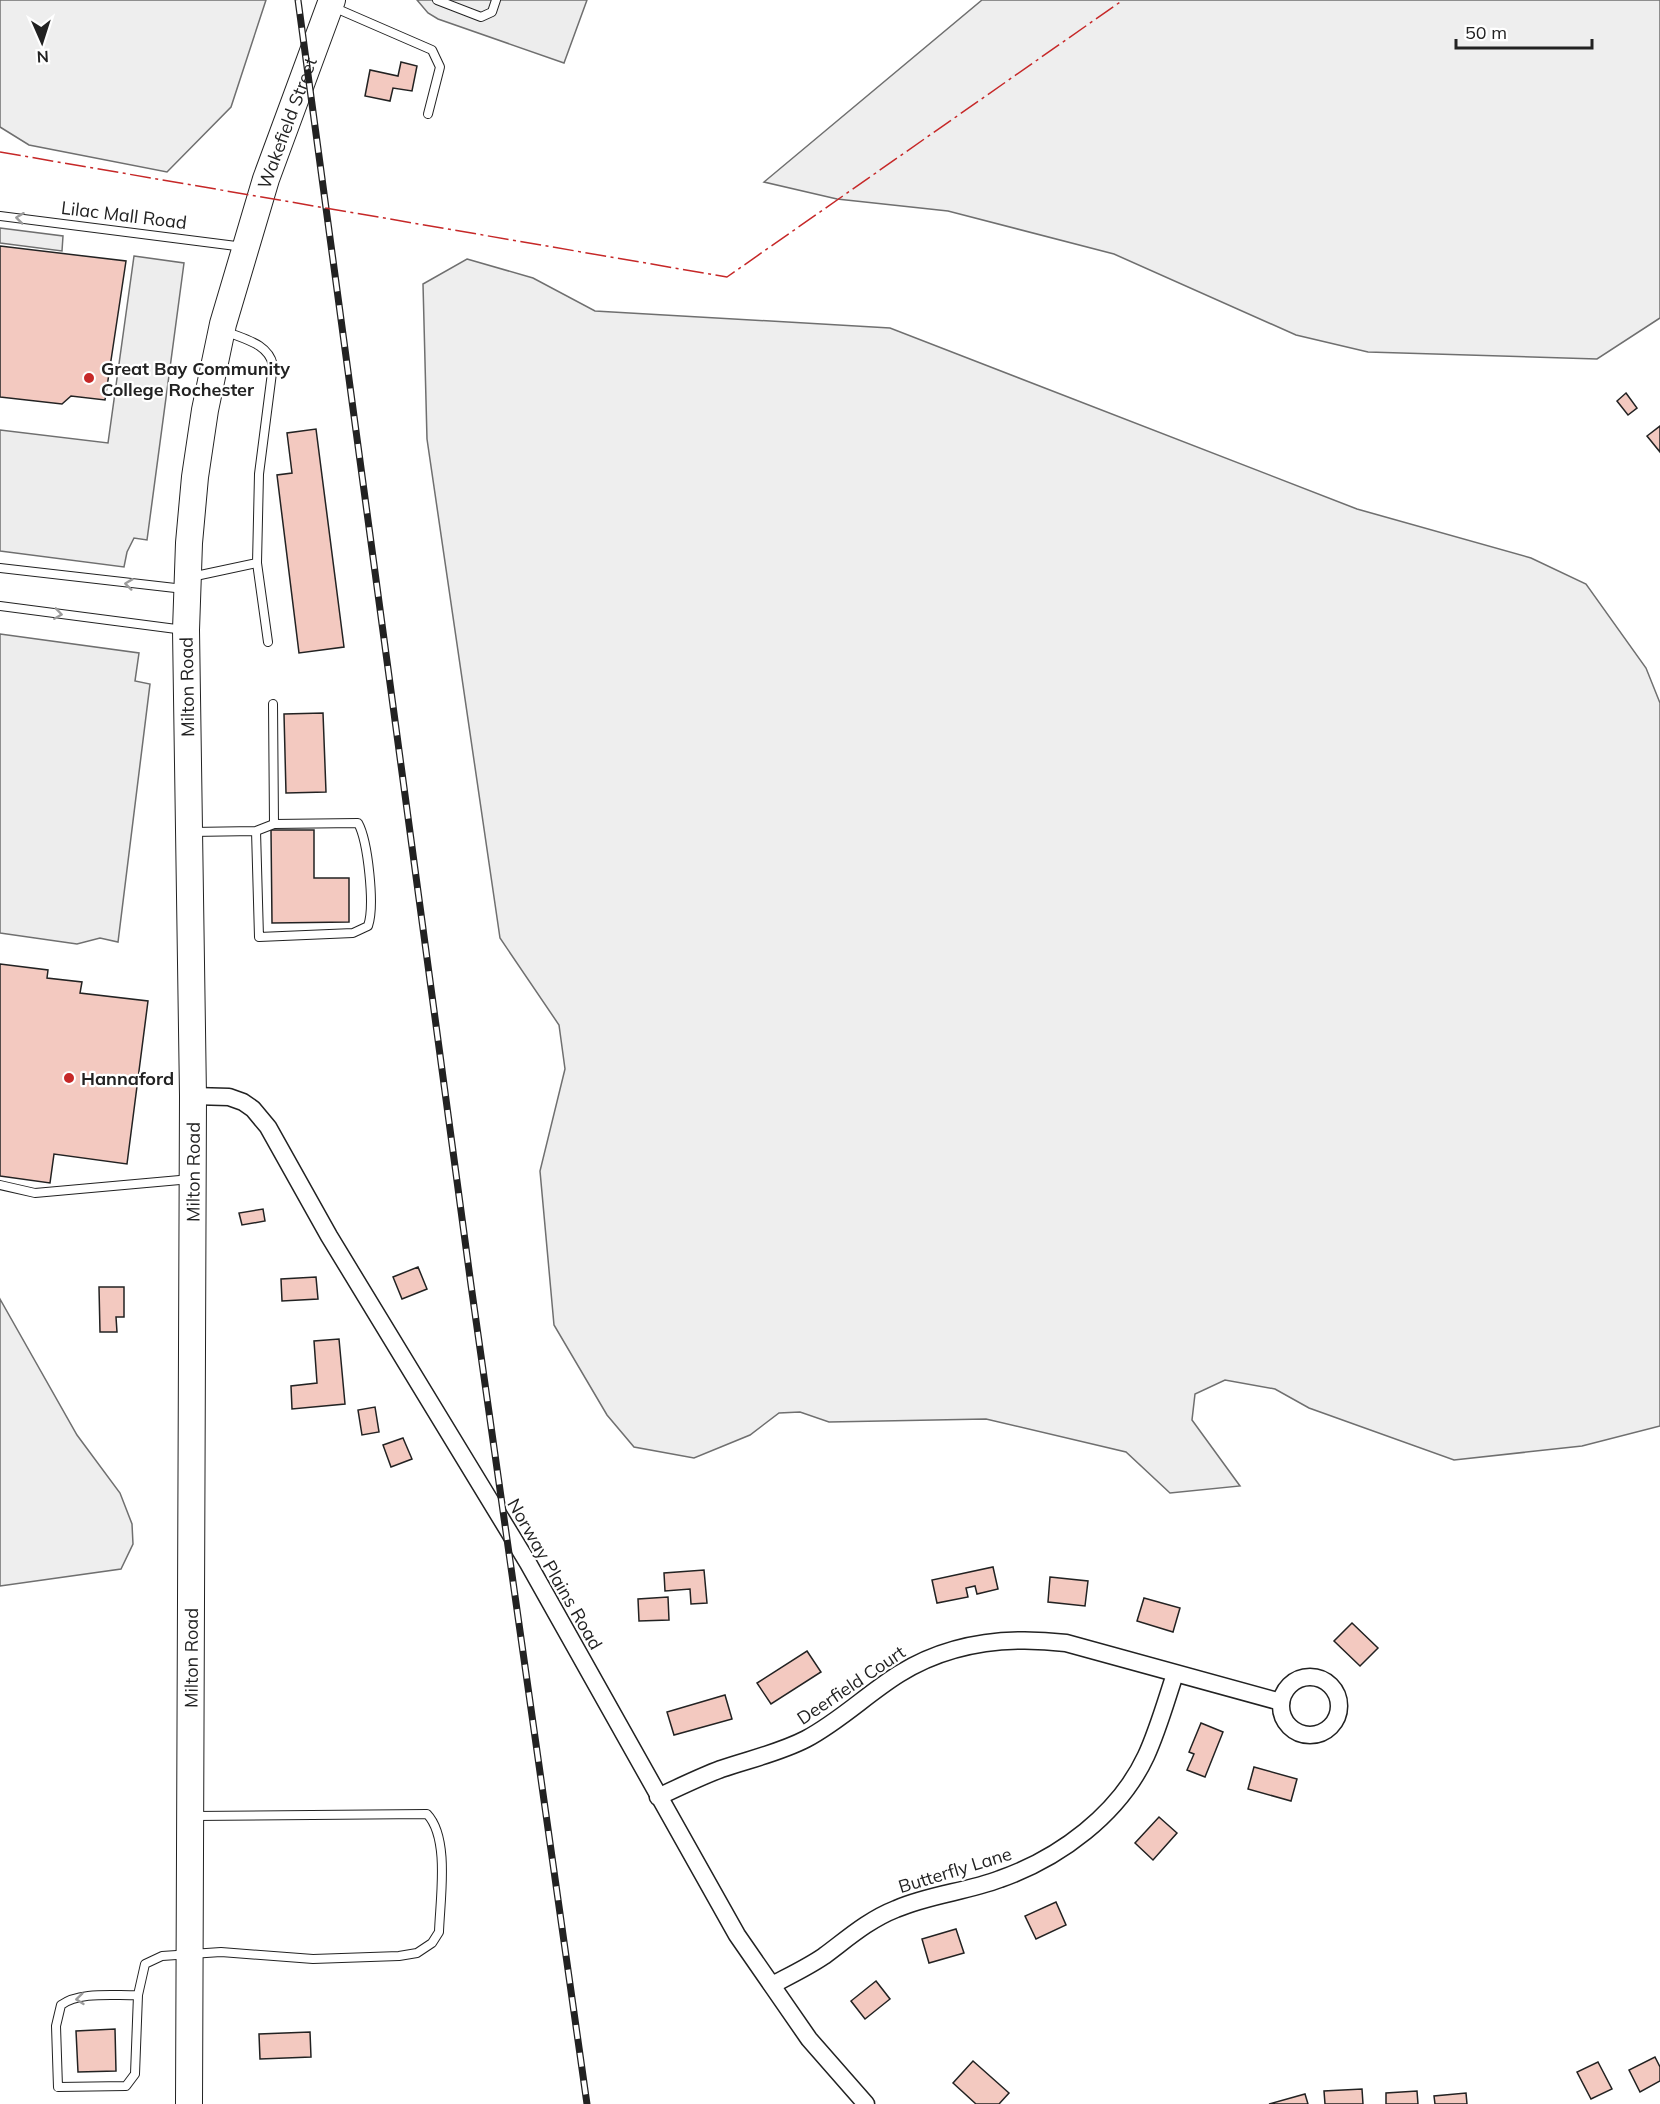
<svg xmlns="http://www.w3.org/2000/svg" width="1660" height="2104" viewBox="0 0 1660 2104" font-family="Mulish,sans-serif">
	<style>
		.green { fill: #eee; stroke: #6f6f6f; stroke-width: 1.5 }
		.parking { fill: #ededed; stroke: #6f6f6f; stroke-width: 1.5 }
		.building { fill: #f3c9c0; stroke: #222; stroke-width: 1.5 }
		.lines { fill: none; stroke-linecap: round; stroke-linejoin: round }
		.service-casing { stroke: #222; stroke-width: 10 }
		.minor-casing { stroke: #222; stroke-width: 19 }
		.primary-casing { stroke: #222; stroke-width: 28 }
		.service { stroke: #fff; stroke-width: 8 }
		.minor { stroke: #fff; stroke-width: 16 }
		.primary { stroke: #fff; stroke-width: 26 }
		.rail-casing { stroke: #222; stroke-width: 7 }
		.rail { stroke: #fff; stroke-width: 4.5; stroke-dasharray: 14; stroke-linecap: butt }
		.power { stroke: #c62828; stroke-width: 1.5; stroke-dasharray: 21 4.5 3 4.5; stroke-linecap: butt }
		.oneway { stroke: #9c9c9c }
		.poi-dot { fill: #c62828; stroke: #fff; stroke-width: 2 }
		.labels { text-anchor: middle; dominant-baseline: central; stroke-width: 4.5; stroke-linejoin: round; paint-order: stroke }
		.street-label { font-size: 18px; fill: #222; stroke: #fff }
		.poi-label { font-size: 18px; font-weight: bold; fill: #222; stroke: #fff; text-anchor: start }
	</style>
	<rect width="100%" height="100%" fill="#fff"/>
	<g class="green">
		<polygon points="0,0 266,0 231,107 167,172 29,145 0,127"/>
		<polygon points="982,0 1660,0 1660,318 1597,359 1368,352 1296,335 1114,254 948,211 837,199 764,182"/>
		<polygon points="467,259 533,278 595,311 890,328 1357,509 1531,558 1586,584 1646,668 1660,703 1660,1426 1582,1446 1454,1460 1309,1408 1275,1389 1225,1380 1195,1394 1192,1420 1240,1486 1170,1493 1126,1452 986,1419 829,1422 800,1412 779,1413 750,1435 694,1458 634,1447 607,1415 554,1325 540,1171 565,1069 559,1025 500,938 427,439 423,284"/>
		<polygon points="0,1299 77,1435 120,1493 132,1524 133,1544 121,1569 0,1586"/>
	</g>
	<g class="parking">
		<polygon points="417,0 587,0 564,63 438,19 428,13"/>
		<polygon points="0,228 63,236 62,251 0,243"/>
		<polygon points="134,256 184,263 147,540 134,538 127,552 124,567 0,551 0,430 108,443"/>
		<polygon points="0,634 139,653 135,681 150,684 118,942 100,938 77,944 0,933"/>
	</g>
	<g class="building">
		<polygon points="401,62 417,66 412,91 393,88 390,101 365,96 370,70 398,76"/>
		<polygon points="0,246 126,261 105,400 71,396 62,404 0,397"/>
		<polygon points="1626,393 1637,408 1628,415 1617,401"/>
		<polygon points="1660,426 1660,452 1647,436"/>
		<polygon points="316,429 344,647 299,653 277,475 292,473 287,433"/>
		<polygon points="323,713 326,792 286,793 284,714"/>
		<polygon points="271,830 314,830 314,878 349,878 349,922 272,923"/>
		<polygon points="0,964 48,970 47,978 82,982 80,993 148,1001 127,1164 54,1154 50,1183 0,1176"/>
		<polygon points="263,1209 265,1221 242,1225 239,1213"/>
		<polygon points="418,1267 427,1289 402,1299 393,1277"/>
		<polygon points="316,1277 318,1299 282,1301 281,1279"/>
		<polygon points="99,1287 124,1287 124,1317 116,1317 117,1332 100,1332"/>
		<polygon points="339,1339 345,1404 292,1409 291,1386 317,1383 314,1341"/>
		<polygon points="375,1407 379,1432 362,1435 358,1410"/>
		<polygon points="403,1438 412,1459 391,1467 383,1445"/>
		<polygon points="993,1567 998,1589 977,1594 975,1586 966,1588 968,1597 937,1603 932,1580"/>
		<polygon points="704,1570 707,1603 691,1604 690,1589 665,1591 664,1573"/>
		<polygon points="1050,1577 1088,1581 1085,1606 1048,1602"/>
		<polygon points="668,1597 669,1620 639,1621 638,1599"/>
		<polygon points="1144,1598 1180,1608 1173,1632 1137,1621"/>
		<polygon points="1352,1623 1378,1648 1360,1666 1334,1641"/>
		<polygon points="807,1651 821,1672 771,1704 757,1683"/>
		<polygon points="725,1695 732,1719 674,1735 667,1712"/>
		<polygon points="1201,1723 1223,1732 1205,1777 1187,1770 1194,1754 1189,1752"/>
		<polygon points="1254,1767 1297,1779 1291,1801 1248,1789"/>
		<polygon points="1159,1817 1177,1833 1153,1860 1135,1843"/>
		<polygon points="1056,1902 1066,1925 1036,1939 1025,1916"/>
		<polygon points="956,1929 964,1953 929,1963 922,1939"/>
		<polygon points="876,1981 890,1999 865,2019 851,2001"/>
		<polygon points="115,2029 116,2071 78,2072 76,2031"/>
		<polygon points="310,2032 311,2057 260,2059 259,2034"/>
		<polygon points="1655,2057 1660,2067 1660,2081 1640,2092 1629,2070"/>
		<polygon points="973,2061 1009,2093 999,2104 976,2104 953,2083"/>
		<polygon points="1598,2062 1612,2089 1591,2099 1577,2072"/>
		<polygon points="1362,2089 1363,2104 1325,2104 1324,2091"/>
		<polygon points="1417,2091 1418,2104 1386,2104 1386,2093"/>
		<polygon points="1466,2093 1467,2104 1435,2104 1434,2096"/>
		<polygon points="1305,2094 1308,2104 1269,2104"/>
	</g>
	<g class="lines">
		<g class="service-casing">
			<g id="service">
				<polyline points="437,0 481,17 492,12 496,0"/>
				<polyline points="333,7 432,50 440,67 428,114"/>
				<polyline points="0,216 244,247"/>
				<polyline points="257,563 268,642"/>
				<polyline points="0,568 184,589"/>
				<path d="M 191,577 L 257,563 L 259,474 L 273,365 C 268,343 243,339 225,331"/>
				<polyline points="0,606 184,630"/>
				<polyline points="273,704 274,824"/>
				<path d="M 191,832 L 256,831 L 274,824 L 358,823 C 368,841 375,906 368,926 L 353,933 L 259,937 L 256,831"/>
				<polyline points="0,1185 35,1193 191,1179"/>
				<path d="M 138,1995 C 115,1996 80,1991 61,2005 L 56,2026 L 58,2087 L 126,2086 L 135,2074 L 138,1995 L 145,1964 L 162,1956 L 221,1952 L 313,1959 L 399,1956 L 417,1953 L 432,1943 L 439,1932 C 440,1899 450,1838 427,1814 L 194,1816"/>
			</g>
		</g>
		<g class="minor-casing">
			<g id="minor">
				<polyline points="193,1096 229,1097 243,1102 253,1109 268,1127 329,1236 528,1563 737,1935 809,2039 866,2104"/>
				<circle cx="1310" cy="1706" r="29"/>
				<path d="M 658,1797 C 679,1787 700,1777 721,1769 C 750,1759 779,1753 806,1739 C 840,1721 867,1694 899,1674 C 950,1642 1008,1636 1066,1643 L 1281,1702"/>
				<path d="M 772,1985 C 789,1976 808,1967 824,1956 C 847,1939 868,1920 896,1909 C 931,1894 966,1892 1000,1879 C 1060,1858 1119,1814 1146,1756 C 1158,1730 1166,1701 1175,1674"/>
			</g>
		</g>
		<g class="primary-casing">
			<g id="primary">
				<path id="s1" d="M 189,2104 L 193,1096 L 186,630 L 189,543 L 195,477 L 205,410 L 223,324 L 266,179 L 332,0"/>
			</g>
		</g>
		<use href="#service" class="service"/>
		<use href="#minor" class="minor"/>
		<use href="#primary" class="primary"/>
		<g class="rail-casing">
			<polyline id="rail" points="298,0 471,1285 587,2104"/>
		</g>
		<use href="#rail" class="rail"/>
		<polyline class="power" points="0,152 727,277 1123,0"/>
	</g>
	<defs><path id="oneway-chevron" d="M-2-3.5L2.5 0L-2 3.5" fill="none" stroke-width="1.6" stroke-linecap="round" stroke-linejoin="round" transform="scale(1.5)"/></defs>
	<g class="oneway">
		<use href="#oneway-chevron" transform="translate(20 218) rotate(-173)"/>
		<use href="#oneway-chevron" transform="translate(129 584) rotate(-173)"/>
		<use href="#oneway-chevron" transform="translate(58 614) rotate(8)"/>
		<use href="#oneway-chevron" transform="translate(80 1999) rotate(174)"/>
	</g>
	<g class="poi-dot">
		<circle cx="89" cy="378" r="6"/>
		<circle cx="69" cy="1078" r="6"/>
	</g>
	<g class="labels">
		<g class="street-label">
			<text stroke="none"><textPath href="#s1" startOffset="1994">Wakefield Street</textPath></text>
			<text transform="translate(124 215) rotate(7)">Lilac Mall Road</text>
			<text transform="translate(187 687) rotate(-91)">Milton Road</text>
			<text stroke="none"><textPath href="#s1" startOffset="932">Milton Road</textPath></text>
			<text transform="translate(555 1574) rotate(60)">Norway Plains Road</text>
			<text stroke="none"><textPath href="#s1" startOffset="446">Milton Road</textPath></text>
			<text transform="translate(851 1685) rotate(-34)">Deerfield Court</text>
			<text transform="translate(955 1870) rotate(-17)">Butterfly Lane</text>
		</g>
		<g class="poi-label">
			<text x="101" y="368">Great Bay Community<tspan x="101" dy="21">College Rochester</tspan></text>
			<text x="81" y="1078">Hannaford</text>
		</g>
	</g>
	<g transform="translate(42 42) rotate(177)" stroke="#ffffff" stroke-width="4.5" paint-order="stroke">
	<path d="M0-4.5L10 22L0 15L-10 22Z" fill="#222222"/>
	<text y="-9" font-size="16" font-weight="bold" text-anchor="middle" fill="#222222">N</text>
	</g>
	<path d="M1456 39v9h136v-9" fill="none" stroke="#222222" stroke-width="3"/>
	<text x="1465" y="39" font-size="18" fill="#222222" stroke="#ffffff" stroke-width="4.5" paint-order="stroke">50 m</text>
</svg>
